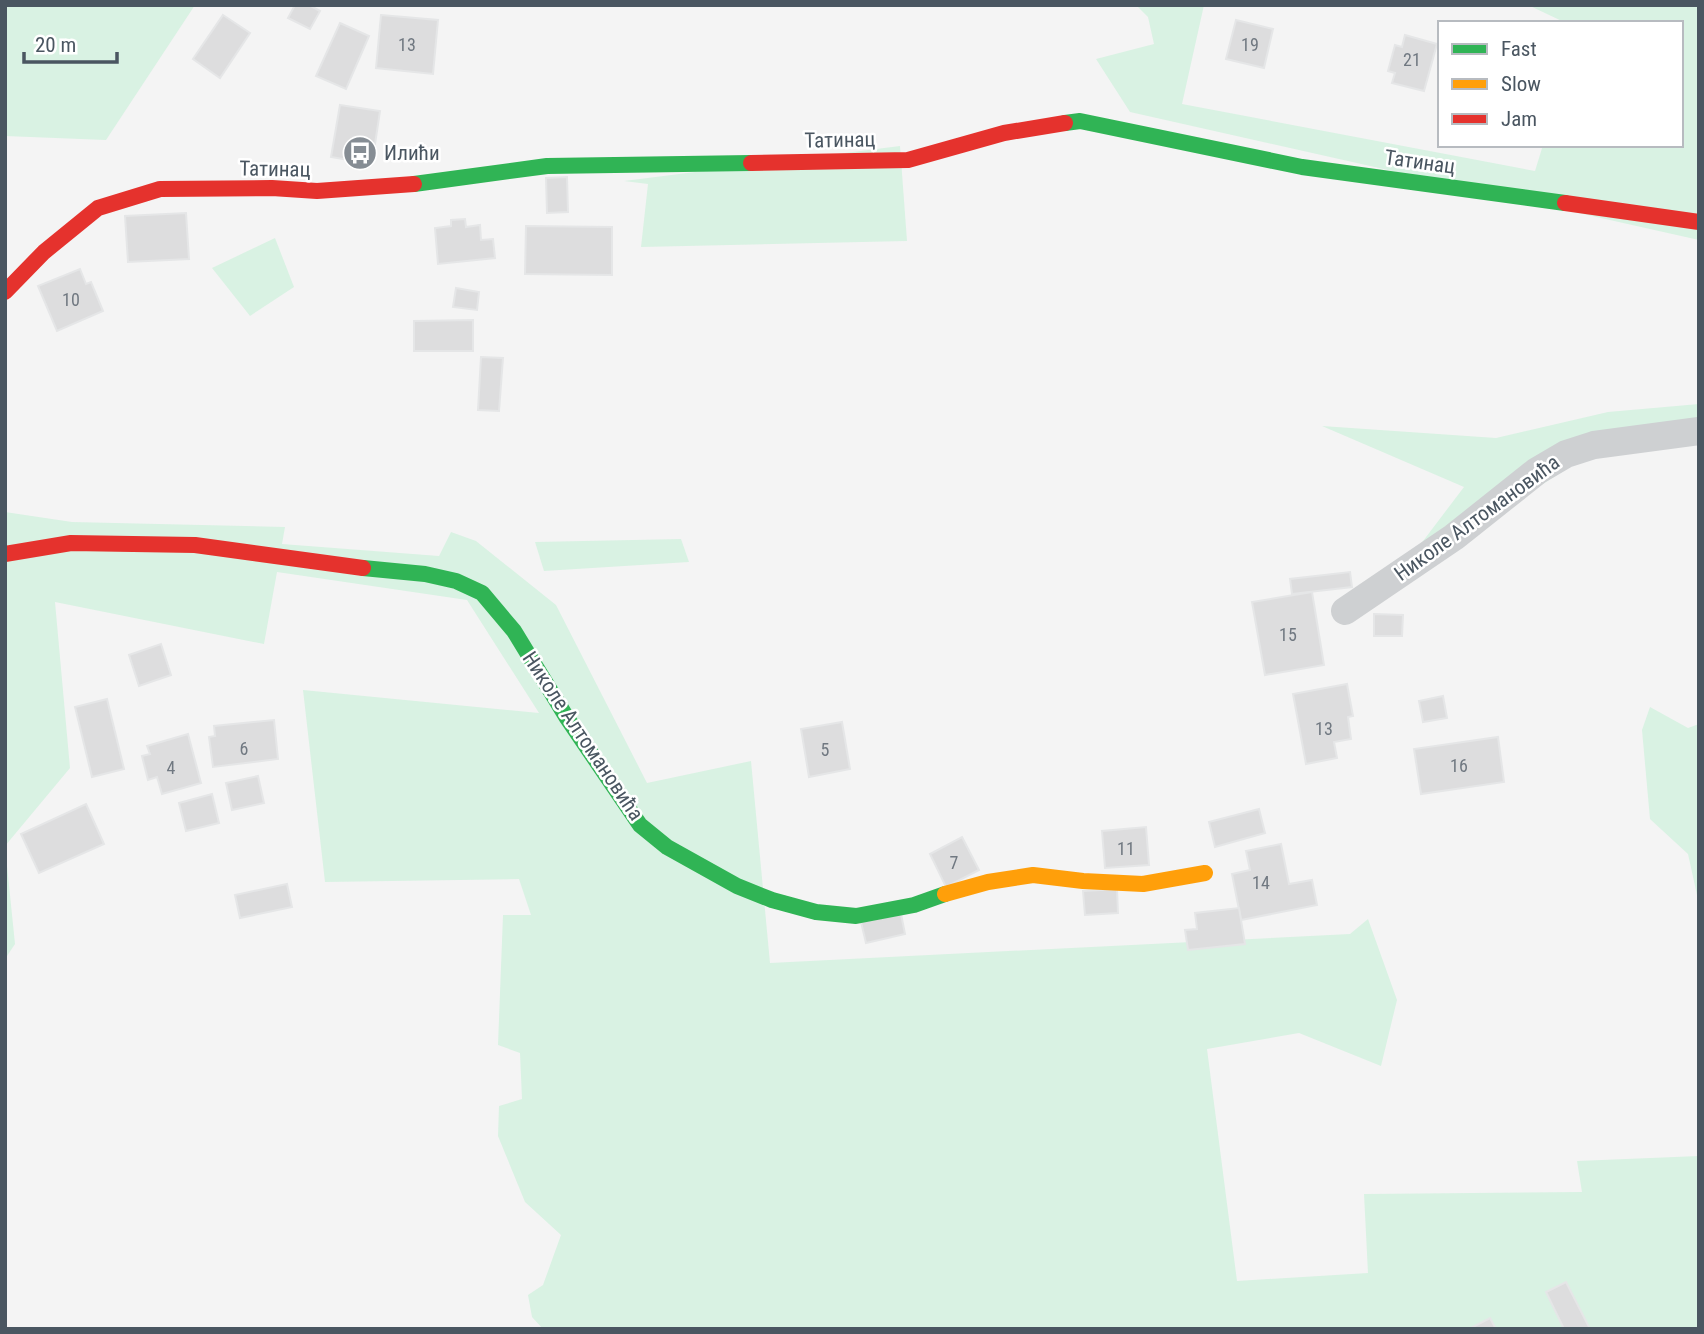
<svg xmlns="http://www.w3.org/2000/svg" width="1704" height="1334" viewBox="0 0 1704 1334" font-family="'Roboto Condensed',sans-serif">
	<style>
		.green { fill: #d9f2e3 }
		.building { fill: #ddddde; stroke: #e5e6e7; stroke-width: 2 }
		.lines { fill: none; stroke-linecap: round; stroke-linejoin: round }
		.street { stroke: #ced0d2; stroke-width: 28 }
		.fast { stroke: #30b455; stroke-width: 16 }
		.slow { stroke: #ff9f0a; stroke-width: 16 }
		.jam { stroke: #e5322d; stroke-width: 16 }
		.labels { text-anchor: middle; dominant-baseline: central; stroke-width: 5; stroke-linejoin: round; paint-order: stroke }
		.number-label { font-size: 18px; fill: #707881 }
		.street-label { font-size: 21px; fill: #4a5661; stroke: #fff }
		.poi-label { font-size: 21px; fill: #4a5661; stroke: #fff; text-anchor: start }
	</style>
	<rect width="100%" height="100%" fill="#f4f4f4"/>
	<g class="green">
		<polygon points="5,5 195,5 106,140 5,136"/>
		<polygon points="1136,5 1204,5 1182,104 1535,171 1543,145 1681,145 1681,23 1566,23 1528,5 1699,5 1699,240 1130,112 1096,59 1154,44 1148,17"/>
		<polygon points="900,146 907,241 641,247 648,184 624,181"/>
		<polygon points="275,238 294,287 250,316 212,268"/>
		<polygon points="1699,404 1699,438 1593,452 1395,578 1464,487 1322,426 1496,438 1608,412"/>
		<polygon points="5,512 72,522 285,527 282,544 439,556 451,532 476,541 556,605 647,783 751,761 770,963 1350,934 1368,919 1397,1000 1381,1066 1299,1033 1207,1049 1237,1281 1368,1273 1364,1194 1582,1192 1577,1161 1699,1156 1699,1329 543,1329 532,1317 528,1295 543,1285 561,1235 525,1202 498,1136 499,1106 522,1099 520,1053 498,1045 503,915 531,915 519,879 325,882 303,690 539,713 467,600 277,572 264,644 55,602 70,768 5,846 15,944 5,959"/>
		<polygon points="681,539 689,562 544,571 535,542"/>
		<polygon points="1650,707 1688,728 1699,724 1699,904 1688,854 1650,819 1642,730"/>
	</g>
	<g class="building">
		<polygon points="295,5 309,5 320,11 310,29 288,18"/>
		<polygon points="223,15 250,33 220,78 193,59"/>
		<polygon points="381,15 438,20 433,74 376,68"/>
		<polygon points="1236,20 1273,29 1264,68 1226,59"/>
		<polygon points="340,23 369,36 346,89 316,76"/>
		<polygon points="1405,35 1437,44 1424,91 1392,83 1395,73 1388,71 1395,45 1402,47"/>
		<polygon points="340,105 380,111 372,164 331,157"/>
		<polygon points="567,177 568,212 547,213 546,178"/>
		<polygon points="186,213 189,259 128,262 125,216"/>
		<polygon points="465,219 466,227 480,225 481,240 493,239 495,258 438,264 435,228 451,226 451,220"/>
		<polygon points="526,226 612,227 612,275 525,274"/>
		<polygon points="80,269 86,284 91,282 103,311 57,331 38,286"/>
		<polygon points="456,288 479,292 477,310 453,307"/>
		<polygon points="473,320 473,351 414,351 414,321"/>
		<polygon points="481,357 503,358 499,411 478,410"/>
		<polygon points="1350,572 1352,587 1292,594 1290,579"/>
		<polygon points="1312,592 1324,665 1265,675 1252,602"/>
		<polygon points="1374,614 1403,615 1402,636 1374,636"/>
		<polygon points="161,644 171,675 139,686 129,655"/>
		<polygon points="1347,684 1353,716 1348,717 1351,739 1334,742 1337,758 1306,764 1293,694"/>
		<polygon points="1443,696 1447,718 1423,722 1419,701"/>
		<polygon points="107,699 124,769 92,777 75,707"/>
		<polygon points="274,720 278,759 213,767 209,737 215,736 214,726"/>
		<polygon points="842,722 850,769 809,777 801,729"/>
		<polygon points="188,734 201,783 162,794 157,777 148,780 142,756 150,754 147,746"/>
		<polygon points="1498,737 1504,782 1421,794 1414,749"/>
		<polygon points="258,776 264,803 232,810 226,783"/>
		<polygon points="212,794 219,823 186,831 179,803"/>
		<polygon points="86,804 104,844 39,873 21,834"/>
		<polygon points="1259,809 1265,833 1215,847 1209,822"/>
		<polygon points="1146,827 1149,865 1105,868 1102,831"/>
		<polygon points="962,837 979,870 946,887 930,854"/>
		<polygon points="1281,844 1289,884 1312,880 1317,905 1241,920 1232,874 1250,870 1246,851"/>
		<polygon points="287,884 292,907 240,918 235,895"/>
		<polygon points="1117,889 1118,913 1085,915 1083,891"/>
		<polygon points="1239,908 1245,944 1188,950 1185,930 1197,929 1195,913"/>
		<polygon points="901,914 905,934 866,943 861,922"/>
		<polygon points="1566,1282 1590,1329 1564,1329 1546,1292"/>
		<polygon points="1490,1318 1496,1329 1469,1329"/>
	</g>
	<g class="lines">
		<polyline class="street" points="1345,611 1454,537 1537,471 1566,454 1594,445 1699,431"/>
		<g class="fast">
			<polyline points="1065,123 1080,121 1302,167 1565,203"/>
			<polyline points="414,184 547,166 751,163"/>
			<polyline points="363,568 425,574 456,581 482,593 514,631 567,718 640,825 667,847 737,886 772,900 816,912 856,916 914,905 945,894"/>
		</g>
		<polyline class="slow" points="945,894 988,882 1033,875 1083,881 1143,884 1205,873"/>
		<g class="jam">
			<polyline points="751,163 908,160 1004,133 1065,123"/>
			<polyline points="1565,203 1699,222"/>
			<polyline points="5,292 44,252 98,208 160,189 272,188 317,191 414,184"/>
			<polyline points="5,554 71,543 195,545 363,568"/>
		</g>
	</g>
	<defs>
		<g id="bus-disc" transform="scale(1.75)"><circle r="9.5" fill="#868d94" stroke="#fff"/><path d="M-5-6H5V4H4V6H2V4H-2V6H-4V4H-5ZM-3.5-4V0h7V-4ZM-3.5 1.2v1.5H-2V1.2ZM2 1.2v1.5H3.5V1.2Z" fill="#fff"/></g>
	</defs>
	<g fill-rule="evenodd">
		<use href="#bus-disc" x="360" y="153"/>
	</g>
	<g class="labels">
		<g class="number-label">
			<text x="407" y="44">13</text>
			<text x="1250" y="44">19</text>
			<text x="1412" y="59">21</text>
			<text x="71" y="299">10</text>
			<text x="1288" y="634">15</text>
			<text x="1324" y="728">13</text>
			<text x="244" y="748">6</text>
			<text x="825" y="749">5</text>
			<text x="1459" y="765">16</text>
			<text x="171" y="767">4</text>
			<text x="1126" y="848">11</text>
			<text x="954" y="862">7</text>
			<text x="1261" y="882">14</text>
		</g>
		<g class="street-label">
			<text transform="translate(840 140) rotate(-1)">Татинац</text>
			<text transform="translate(1420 162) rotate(8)">Татинац</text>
			<text transform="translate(275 169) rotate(1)">Татинац</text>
			<text transform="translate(1477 518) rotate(-36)">Николе Алтомановића</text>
			<text transform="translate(583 736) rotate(56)">Николе Алтомановића</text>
		</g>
		<g class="poi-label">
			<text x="384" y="153">Илићи</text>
		</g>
	</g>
	<rect width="1704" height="1334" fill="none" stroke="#4a5661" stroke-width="14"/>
	<rect x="1438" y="21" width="245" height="126" fill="#ffffff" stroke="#b7bbc0" stroke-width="2"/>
	<rect x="1452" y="44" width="35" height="10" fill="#30b455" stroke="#b7bbc0" stroke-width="2"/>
	<text x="1501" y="56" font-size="21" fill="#4a5661">Fast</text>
	<rect x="1452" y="79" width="35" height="10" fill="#ff9f0a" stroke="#b7bbc0" stroke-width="2"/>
	<text x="1501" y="91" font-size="21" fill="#4a5661">Slow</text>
	<rect x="1452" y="114" width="35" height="10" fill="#e5322d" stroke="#b7bbc0" stroke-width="2"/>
	<text x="1501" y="126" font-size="21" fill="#4a5661">Jam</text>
	<path d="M24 52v10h93v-10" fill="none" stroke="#4a5661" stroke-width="3.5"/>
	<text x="35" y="52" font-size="21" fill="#4a5661" stroke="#ffffff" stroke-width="5" paint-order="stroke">20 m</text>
</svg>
